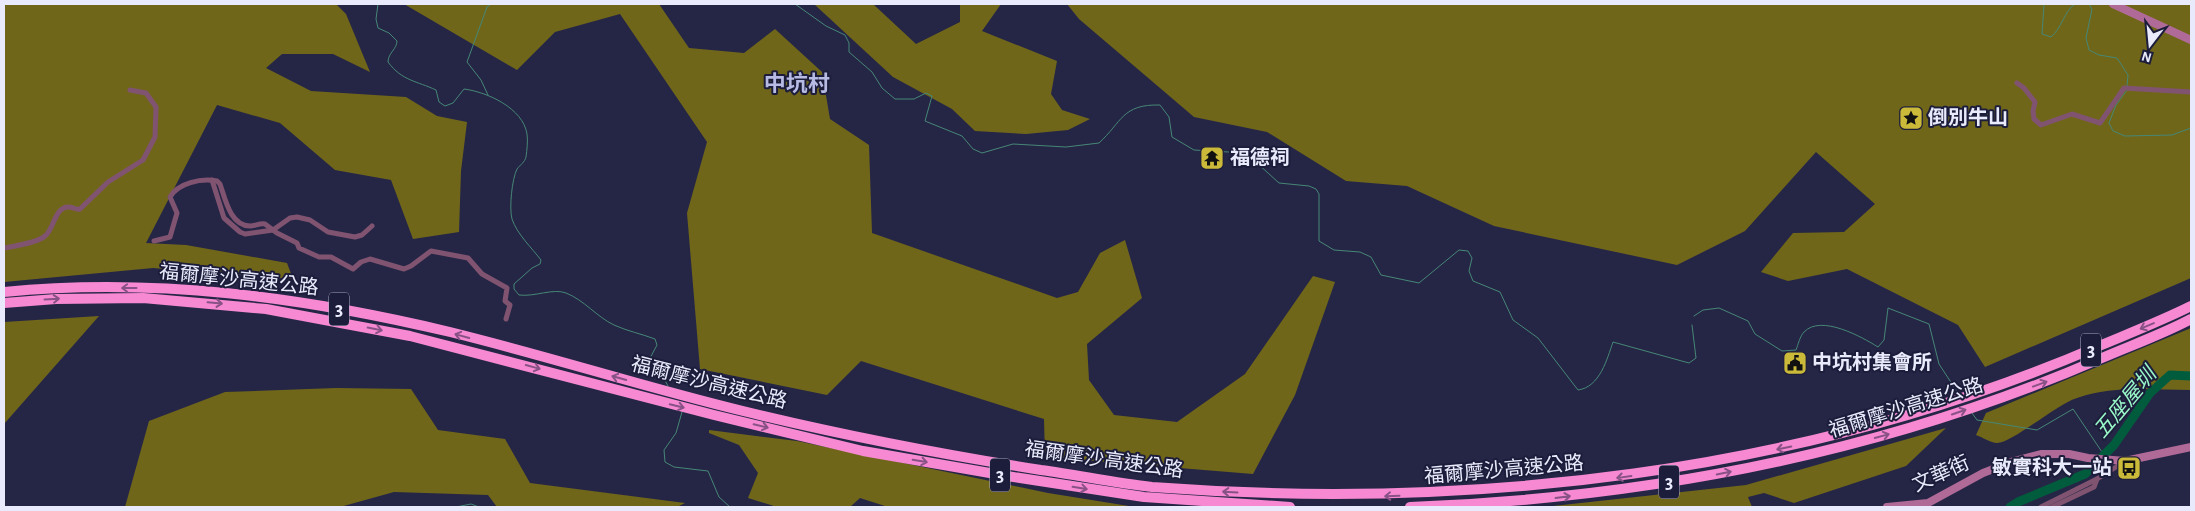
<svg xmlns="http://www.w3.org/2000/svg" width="2195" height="511" viewBox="0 0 2195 511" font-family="'Alegreya Sans','Noto Sans TC',sans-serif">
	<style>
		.forest { fill: #70661a }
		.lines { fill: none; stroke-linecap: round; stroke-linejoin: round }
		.stream { stroke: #468776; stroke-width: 1 }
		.river { stroke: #005c3c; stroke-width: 9 }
		.street { stroke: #805470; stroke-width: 5 }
		.secondary { stroke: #b06a97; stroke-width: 8 }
		.highway { stroke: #f689d1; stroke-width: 10 }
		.oneway { stroke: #895286 }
		.labels { text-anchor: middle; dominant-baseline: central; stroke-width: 4; stroke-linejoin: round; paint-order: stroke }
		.shield { fill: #1c1c3b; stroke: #acadc2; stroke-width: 1 }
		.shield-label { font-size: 19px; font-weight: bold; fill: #e9ebfc }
		.poi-label { font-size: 20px; font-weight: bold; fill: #e9ebfc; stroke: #1c1c3b; text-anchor: start }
		.street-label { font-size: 20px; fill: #e9ebfc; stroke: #1c1c3b }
		.water-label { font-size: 21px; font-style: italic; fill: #9af9c9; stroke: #1c1c3b }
		.quarter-label { font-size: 22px; font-weight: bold; fill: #b7bbe3; stroke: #1c1c3b }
	</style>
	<rect width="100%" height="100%" fill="#252646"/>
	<g class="forest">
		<polygon points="4,4 336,4 346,14 370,72 333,54 282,54 266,68 311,91 406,97 437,116 467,122 461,171 459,232 413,239 391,180 335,170 280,123 217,105 146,243 186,245 287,263 293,279 153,268 4,282"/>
		<polygon points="404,4 659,4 689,48 744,53 775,29 822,72 830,119 869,145 872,233 1057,298 1078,292 1100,253 1125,240 1142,298 1087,344 1089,380 1114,415 1177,422 1245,374 1313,276 1335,282 1295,395 1253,474 1045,457 1044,419 861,361 827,395 700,369 687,213 707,142 620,14 555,32 517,70"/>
		<polygon points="814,4 873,4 916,44 960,22 960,4 1001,4 982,31 1057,61 1051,94 1062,110 1090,119 1068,130 1026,134 975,131 952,109 893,77"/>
		<polygon points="1067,4 2191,4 2191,278 1985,367 1958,325 1847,269 1788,281 1761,272 1793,233 1844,232 1875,204 1816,152 1745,231 1677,265 1494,226 1407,186 1346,181 1267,132 1194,117 1079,19"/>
		<polygon points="99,316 4,424 4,322"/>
		<path d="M 2191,328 L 2191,390 C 2153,390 2113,385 2077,398 C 2057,404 2012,443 1997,443 C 1991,443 1982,437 1976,435 L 1986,413 Z"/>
		<polygon points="336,388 411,389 438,430 505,439 530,483 685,503 677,507 497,507 488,495 394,492 340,507 125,507 149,421 225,392"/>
		<polygon points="1946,428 1906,466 1794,503 1764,493 1748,497 1752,507 1544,507 1746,485"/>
		<polygon points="709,430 797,441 1048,493 1135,507 888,507 860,498 850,507 777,507 748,498 758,473 739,445 709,433"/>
	</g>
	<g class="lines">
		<g class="stream">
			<path d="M 378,4 L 376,19 L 378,28 L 389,33 L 397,41 C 397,49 388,53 388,62 C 402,81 417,81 436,90 L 439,102 L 445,106 L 453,103 L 464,89 C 487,92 523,108 527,134 C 528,140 527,150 526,157 C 525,162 520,165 517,169 C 512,179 509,208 512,219 C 517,234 531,247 541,260 L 540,264 L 532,268 L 514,284 L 514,289 L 519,295 C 535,297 553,288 566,293 C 584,300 597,317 614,325 C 627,331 642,334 655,339 L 657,345 L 649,360 L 661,373 L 668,386"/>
			<path d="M 795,4 L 826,26 L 845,35 L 849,43 L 849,52 L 872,72 L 882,88 L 895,99 L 914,99 L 926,93 L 932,96 L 925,121 L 962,136 L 973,149 L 982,153 L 1013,144 L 1066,147 L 1099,143 C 1122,122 1122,104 1160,105 L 1169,117 L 1172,137 L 1194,150 L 1246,153 L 1279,183 L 1309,186 L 1316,189 L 1319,194 L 1319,241 L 1334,250 L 1360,252 L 1371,257 L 1381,275 L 1419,283 L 1459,250 L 1468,251 L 1472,258 L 1469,271 L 1473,281 L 1500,292 L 1513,320 L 1538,338 L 1578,390 C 1600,387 1607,359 1613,342 L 1689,363 L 1696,358 L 1692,325"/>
			<path d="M 2044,4 L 2042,34 L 2051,37 C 2062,28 2064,11 2075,4"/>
			<polyline points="2089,4 2092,9 2086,38 2089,50 2099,55 2117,58 2128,75 2127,86"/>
			<polyline points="2127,90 2116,105 2109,123 2113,131 2125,136 2172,135 2191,128"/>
			<polyline points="488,95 481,80 467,62 487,7 491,4"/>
			<path d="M 1694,316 L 1703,310 L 1719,308 L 1748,321 L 1755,334 L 1782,351 L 1796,350 C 1798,345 1800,336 1804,332 C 1821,314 1862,337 1878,347 L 1884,340 L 1888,308 L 1929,324 L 1939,364 L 1958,393"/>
			<polyline points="682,412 676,433 664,450 665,462 674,467 708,471 719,497 730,507"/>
			<polyline points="1972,413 1977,420 2037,430 2073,409 2104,455"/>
			<polyline points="396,507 410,507"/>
			<polyline points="456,507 471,504 479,507"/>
		</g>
		<polyline class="river" points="2010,507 2018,502 2085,474 2114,445 2150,393 2170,375 2191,376"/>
		<g class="street">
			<polyline points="2017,83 2024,88 2035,102 2033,111 2034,119 2041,125 2072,114 2100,123 2124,88 2191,92"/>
			<polyline points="212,180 224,218 240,232 245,234 273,230 290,218 297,217 310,220 328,232 355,237 362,235 372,226"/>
			<path d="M 154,241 L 170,237 L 177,213 L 170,197 C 178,183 201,178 217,181 L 220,184 C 225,198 230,226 250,226 C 255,226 260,223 265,224 L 277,233 L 297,243 L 299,248 L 319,257 L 331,257 L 353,269 L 361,262 L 370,259 L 404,269 L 411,266 L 431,251 L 468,258 L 482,274 L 507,288 L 505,301 L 510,305 L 506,319"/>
			<path d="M 4,248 C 15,246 37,243 45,236 C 54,229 55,206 69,207 C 74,207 75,210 80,209 L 108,182 L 143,160 L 155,137 L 156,107 L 146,93 L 130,90"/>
			<polyline points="2041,507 2097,479 2124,462"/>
			<polyline points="2052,507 2094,487 2097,479"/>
		</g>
		<g class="secondary">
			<polyline points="2113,4 2191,40"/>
			<polyline points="1887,507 1928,503 1983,473 2014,461 2041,454 2069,454 2088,458 2125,461 2191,447"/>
		</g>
		<g class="highway">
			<path d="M 4,292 C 154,277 303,297 450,332 C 548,356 644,387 743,411 C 842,435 940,454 1041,470 C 1078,475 1115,483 1152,487 C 1473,511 1801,474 2099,346 C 2130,333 2161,321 2191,306"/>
			<polyline points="4,303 56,299 143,298 266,309 410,336 714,415 863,451 1007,476 1144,497 1290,507"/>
			<path d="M 1410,507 C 1648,498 1883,453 2102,358 C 2132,345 2163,334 2191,319"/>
		</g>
	</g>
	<defs><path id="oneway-shaft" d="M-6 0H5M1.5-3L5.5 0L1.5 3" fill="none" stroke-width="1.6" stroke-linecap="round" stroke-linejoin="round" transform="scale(1.25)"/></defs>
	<g class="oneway">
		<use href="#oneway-shaft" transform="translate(129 288) rotate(180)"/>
		<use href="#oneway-shaft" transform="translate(52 299) rotate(-3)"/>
		<use href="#oneway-shaft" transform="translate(215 303) rotate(5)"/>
		<use href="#oneway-shaft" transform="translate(2147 326) rotate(157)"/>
		<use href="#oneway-shaft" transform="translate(375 329) rotate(11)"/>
		<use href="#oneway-shaft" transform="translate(462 336) rotate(-165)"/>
		<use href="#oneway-shaft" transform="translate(533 367) rotate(15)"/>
		<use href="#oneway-shaft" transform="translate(619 378) rotate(-164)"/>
		<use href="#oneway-shaft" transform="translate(2040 384) rotate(-20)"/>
		<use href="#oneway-shaft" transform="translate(677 406) rotate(14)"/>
		<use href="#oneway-shaft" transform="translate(1959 412) rotate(-19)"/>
		<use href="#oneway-shaft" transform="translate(761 426) rotate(13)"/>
		<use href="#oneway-shaft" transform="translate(1882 436) rotate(-15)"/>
		<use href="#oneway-shaft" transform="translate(1784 448) rotate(168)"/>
		<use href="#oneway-shaft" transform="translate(920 461) rotate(10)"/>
		<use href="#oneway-shaft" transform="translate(1724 473) rotate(-11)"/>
		<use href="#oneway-shaft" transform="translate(1624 477) rotate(172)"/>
		<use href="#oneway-shaft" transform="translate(1080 488) rotate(9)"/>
		<use href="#oneway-shaft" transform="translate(1230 492) rotate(-177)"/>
		<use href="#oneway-shaft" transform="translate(1392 496) rotate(178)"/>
		<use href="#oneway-shaft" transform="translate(1563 497) rotate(-7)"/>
	</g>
	<defs>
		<g id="sight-square" transform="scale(1.25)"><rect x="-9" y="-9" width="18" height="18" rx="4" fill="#cbba39" stroke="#1c1c3b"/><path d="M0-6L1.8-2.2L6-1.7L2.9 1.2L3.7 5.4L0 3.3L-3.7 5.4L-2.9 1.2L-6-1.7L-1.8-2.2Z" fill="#111"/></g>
		<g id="temple-square" transform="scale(1.25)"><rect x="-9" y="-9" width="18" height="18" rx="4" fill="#cbba39" stroke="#1c1c3b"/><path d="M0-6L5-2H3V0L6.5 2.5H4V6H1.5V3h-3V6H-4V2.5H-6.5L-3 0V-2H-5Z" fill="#111"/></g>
		<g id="civic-square" transform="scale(1.25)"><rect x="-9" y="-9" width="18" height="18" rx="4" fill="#cbba39" stroke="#1c1c3b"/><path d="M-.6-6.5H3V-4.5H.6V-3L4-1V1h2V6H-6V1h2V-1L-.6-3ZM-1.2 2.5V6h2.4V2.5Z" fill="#111"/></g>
		<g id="bus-square" transform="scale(1.25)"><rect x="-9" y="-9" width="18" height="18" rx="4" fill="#cbba39" stroke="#1c1c3b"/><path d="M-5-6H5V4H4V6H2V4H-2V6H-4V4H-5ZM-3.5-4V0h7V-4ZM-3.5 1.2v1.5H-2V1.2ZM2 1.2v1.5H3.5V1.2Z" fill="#111"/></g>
	</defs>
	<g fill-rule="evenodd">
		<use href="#sight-square" x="1911" y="118"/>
		<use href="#temple-square" x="1212" y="158"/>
		<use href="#civic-square" x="1795" y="363"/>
		<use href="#bus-square" x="2129" y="468"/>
	</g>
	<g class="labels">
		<g class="shield">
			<rect x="329" y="292.5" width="20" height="33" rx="4"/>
			<rect x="2081" y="333.5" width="20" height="33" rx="4"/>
			<rect x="990" y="458.5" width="20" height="33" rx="4"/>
			<rect x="1659" y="465.5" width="20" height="33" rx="4"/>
		</g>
		<g class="shield-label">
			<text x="339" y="309">3</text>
			<text x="2091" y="350">3</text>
			<text x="1000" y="475">3</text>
			<text x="1669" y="482">3</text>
		</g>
		<g class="poi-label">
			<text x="1928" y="118">倒別牛山</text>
			<text x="1230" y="158">福德祠</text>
			<text x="1812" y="363">中坑村集會所</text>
			<text x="2112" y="468" text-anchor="end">敏實科大一站</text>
		</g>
		<g class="street-label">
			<text transform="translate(239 280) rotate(6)">福爾摩沙高速公路</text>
			<text transform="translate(709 383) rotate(14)">福爾摩沙高速公路</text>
			<text transform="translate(1906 408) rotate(-17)">福爾摩沙高速公路</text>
			<text transform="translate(1104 460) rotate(8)">福爾摩沙高速公路</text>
			<text transform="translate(1504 470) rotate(-5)">福爾摩沙高速公路</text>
			<text transform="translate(1941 474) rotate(-24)">文華街</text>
		</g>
		<g class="water-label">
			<text transform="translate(2125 403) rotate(-50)">五座屋圳</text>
		</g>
		<g class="quarter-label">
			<text x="797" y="84">中坑村</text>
		</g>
	</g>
	<rect width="2195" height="511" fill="none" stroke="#e9ebfc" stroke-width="10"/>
	<g transform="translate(2150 45) rotate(196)" stroke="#1c1c3b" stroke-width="4" paint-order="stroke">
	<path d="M0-4L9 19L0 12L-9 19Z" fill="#e9ebfc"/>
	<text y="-8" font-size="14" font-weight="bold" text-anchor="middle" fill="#e9ebfc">N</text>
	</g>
</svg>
